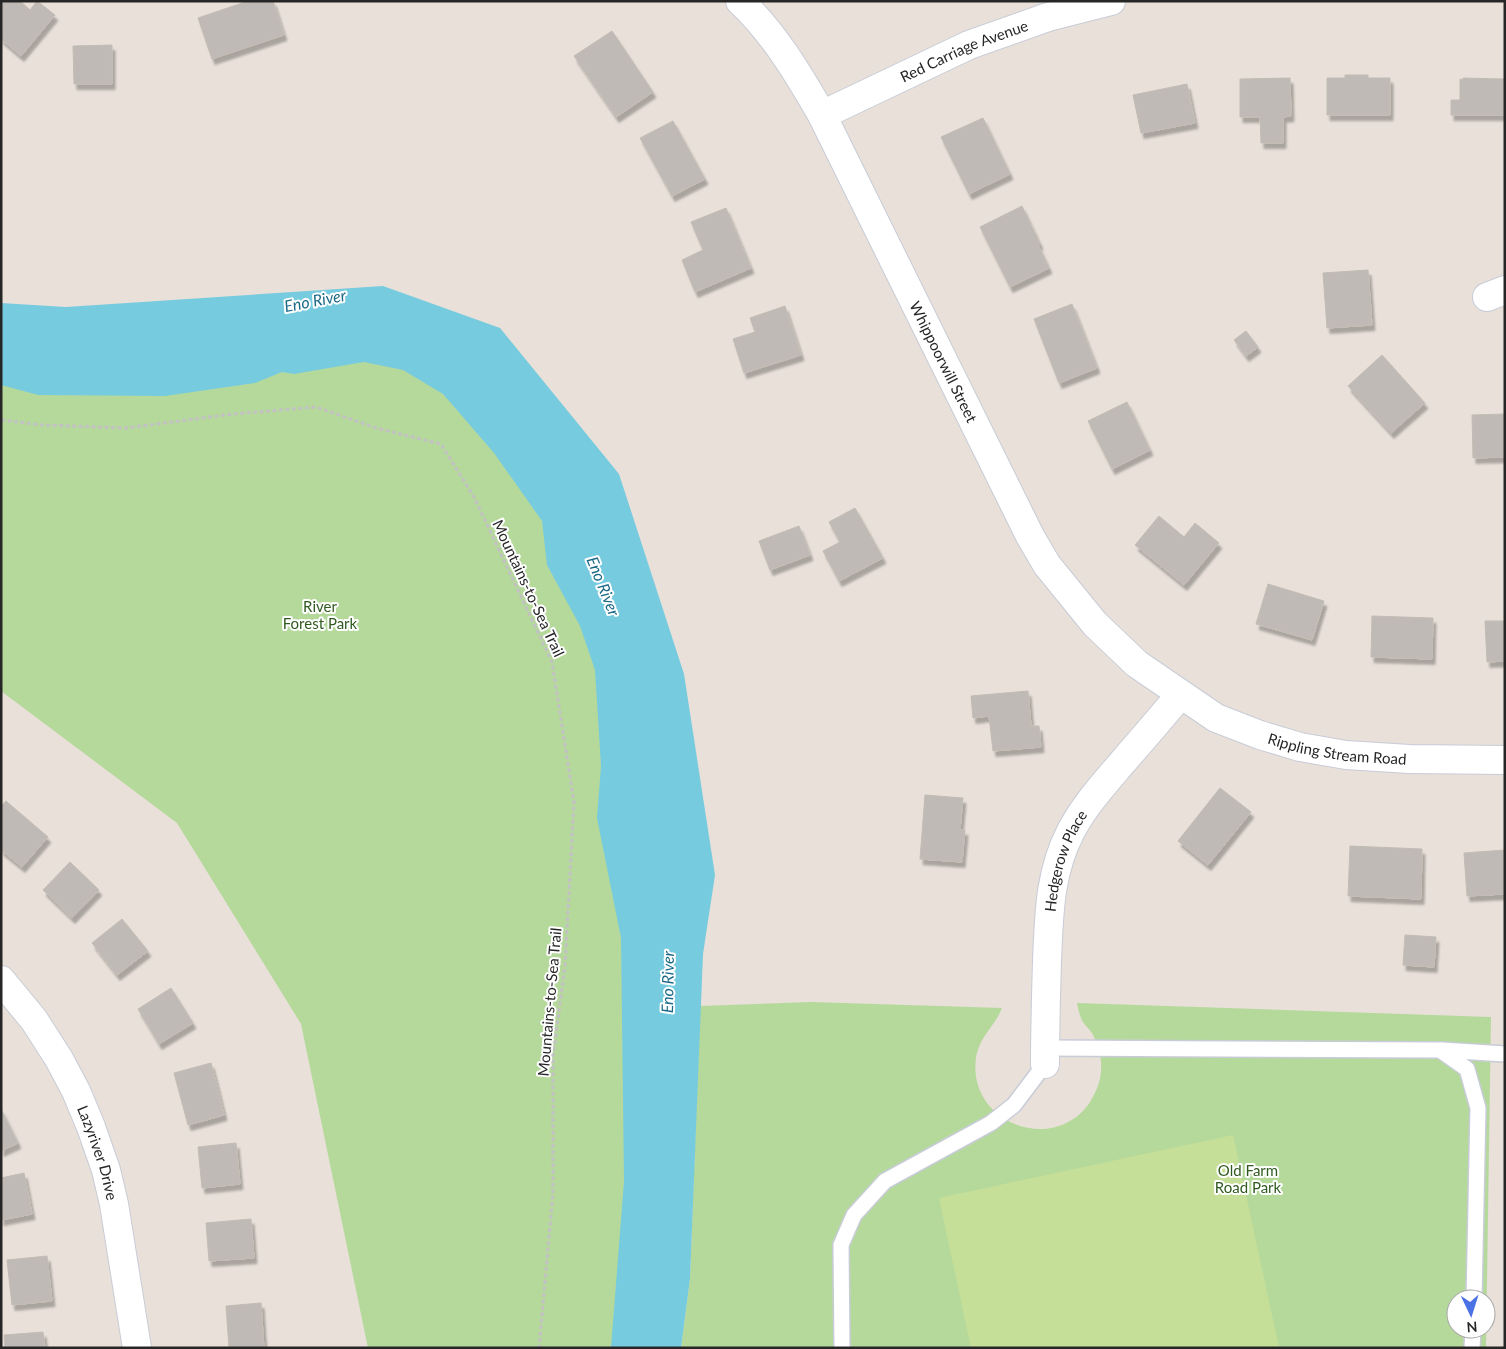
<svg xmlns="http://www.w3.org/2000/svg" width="1506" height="1349" viewBox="0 0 1506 1349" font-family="Lato,sans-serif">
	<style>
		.green { fill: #b5d99b; fill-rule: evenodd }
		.pitch { fill: #c6df98 }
		.water { fill: #77cbdf }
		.building { fill: #c0bab6; stroke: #c2bcb4; filter: url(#shadow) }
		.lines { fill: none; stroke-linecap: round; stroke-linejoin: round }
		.service-casing { stroke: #c8ccd7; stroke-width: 18 }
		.minor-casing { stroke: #c8ccd7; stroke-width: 30 }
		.path { stroke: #c2c2c2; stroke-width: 3; stroke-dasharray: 4 2.5; stroke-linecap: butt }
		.service { stroke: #fff; stroke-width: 15 }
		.minor { stroke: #fff; stroke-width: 28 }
		.labels { text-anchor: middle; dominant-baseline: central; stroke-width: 4; stroke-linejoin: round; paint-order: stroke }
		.street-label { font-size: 15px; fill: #262626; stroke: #fff }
		.park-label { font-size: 15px; fill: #305a20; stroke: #fff }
		.water-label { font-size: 16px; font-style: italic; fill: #1b6986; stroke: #fff }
	</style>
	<defs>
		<filter id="shadow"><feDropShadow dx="3" dy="5.5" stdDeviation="1" flood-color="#0004"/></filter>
	</defs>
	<rect width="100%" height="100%" fill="#e8e0d9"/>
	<g class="green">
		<polygon points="465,340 662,735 655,1348 368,1348 301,1024 177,823 1,691 1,365"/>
		<path d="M 811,1002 L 1002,1008 C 994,1028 980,1035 976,1058 C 967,1123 1054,1156 1090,1102 C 1096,1092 1101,1081 1101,1070 C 1102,1057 1098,1044 1092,1033 C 1089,1028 1083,1024 1081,1018 C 1079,1013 1078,1008 1077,1003 L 1491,1017 L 1486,1348 L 681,1348 L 690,1279 L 700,1006 ZM 1456,1299 L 1486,1299 L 1486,1329 L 1456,1329 Z"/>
	</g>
	<polygon class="pitch" points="1233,1135 1279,1348 971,1348 939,1198"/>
	<polygon class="water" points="383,286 500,328 619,474 684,674 715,875 703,954 690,1279 681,1348 611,1348 624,1181 621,938 597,818 601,766 595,670 580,626 547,565 542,521 494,453 443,394 403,370 364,362 294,374 282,372 255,383 165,396 38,395 1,385 1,303 66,307"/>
	<g class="building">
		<polygon points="1,1 20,1 30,10 37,1 55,15 21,56 1,39"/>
		<polygon points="248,1 273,1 284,35 212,59 198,18"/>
		<polygon points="612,31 653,92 616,117 574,56"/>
		<polygon points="112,45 112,84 74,84 73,46"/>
		<polygon points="1345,75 1368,75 1368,78 1390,78 1390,115 1327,115 1327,78 1345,78"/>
		<polygon points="1290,78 1291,116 1283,117 1283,143 1261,143 1260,117 1240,117 1240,79"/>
		<polygon points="1463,78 1505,79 1505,115 1451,115 1451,100 1460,100 1460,79 1463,80"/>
		<polygon points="1187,84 1195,123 1141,133 1133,95"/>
		<polygon points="983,118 1010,174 969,194 941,137"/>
		<polygon points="673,121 705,179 672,196 640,138"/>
		<polygon points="1022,206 1040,244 1038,245 1049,268 1010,287 980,227"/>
		<polygon points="726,208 751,268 695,292 682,260 703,250 691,222"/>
		<polygon points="1368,270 1372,325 1327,328 1323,273"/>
		<polygon points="1072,304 1097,368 1059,383 1034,319"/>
		<polygon points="785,306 801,355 744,373 733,339 755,332 750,318"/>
		<polygon points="1246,331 1258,347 1246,356 1234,340"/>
		<polygon points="1382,355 1425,403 1391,433 1348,386"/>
		<polygon points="1127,402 1150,450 1112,469 1088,421"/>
		<polygon points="1505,414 1505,457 1473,458 1472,415"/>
		<polygon points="855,508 883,558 839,581 823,551 840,542 829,522"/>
		<polygon points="1159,516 1184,537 1195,523 1219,543 1184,585 1135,545"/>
		<polygon points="799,526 810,555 770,570 759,541"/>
		<polygon points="1268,584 1324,601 1312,640 1256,624"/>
		<polygon points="1372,616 1433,618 1432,659 1371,657"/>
		<polygon points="1485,621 1505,621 1505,661 1487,662"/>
		<polygon points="1028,691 1031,726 1039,726 1041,747 993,751 989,716 973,718 971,696"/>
		<polygon points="1220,788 1251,812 1208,865 1178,841"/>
		<polygon points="925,795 963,798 960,830 965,830 962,862 920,859"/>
		<polygon points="6,801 48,837 22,867 1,850 1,806"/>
		<polygon points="1350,846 1422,849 1421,899 1348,896"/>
		<polygon points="1505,850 1505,894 1467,896 1464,853"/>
		<polygon points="70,862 99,890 72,918 43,890"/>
		<polygon points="122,919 148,951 117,975 92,943"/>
		<polygon points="1405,935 1436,937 1434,967 1403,965"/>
		<polygon points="171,988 193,1023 159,1044 138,1009"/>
		<polygon points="211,1063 224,1115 188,1125 174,1073"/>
		<polygon points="1,1109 18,1143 1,1151"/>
		<polygon points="236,1143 240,1184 202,1188 198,1147"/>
		<polygon points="24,1173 32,1214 1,1220 1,1178"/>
		<polygon points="251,1219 254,1258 209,1261 206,1223"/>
		<polygon points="47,1256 52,1301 12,1305 7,1260"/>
		<polygon points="261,1303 264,1348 229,1348 226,1306"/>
		<polygon points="43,1332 45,1348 5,1348 4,1335"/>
	</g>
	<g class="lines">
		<g class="service-casing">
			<g id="service">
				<polyline points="1045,1048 1440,1050 1467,1069 1478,1108 1474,1299"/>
				<polyline points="1442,1050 1505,1054"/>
				<polyline points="842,1348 841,1245 854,1215 885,1181 991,1123 1014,1105 1045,1064"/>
				<polyline points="1472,1348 1473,1329"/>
			</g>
		</g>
		<g class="minor-casing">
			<g id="minor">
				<path id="s1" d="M 740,1 C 774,33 799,75 822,115 L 1030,536 L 1047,565 L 1095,624 L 1137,664 L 1216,718 L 1260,735 L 1300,747 L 1346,755 L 1409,759 L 1505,760"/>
				<path id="s2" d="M 822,115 L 969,45 L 1048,17 L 1111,1"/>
				<polyline points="1487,297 1505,290"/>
				<path id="s3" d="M 1,980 L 34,1020 L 59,1059 L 76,1091 L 91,1127 L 106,1170 L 114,1204 L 137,1348"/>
				<path id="s4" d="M 1045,1064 C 1045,1030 1046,995 1047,961 C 1049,916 1049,873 1071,831 C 1084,806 1103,785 1121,764 C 1141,741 1161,718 1180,695"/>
			</g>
		</g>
		<polyline class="path" points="1,420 42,425 126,428 233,414 316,407 376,428 441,444 474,497 552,662 574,802 565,966 553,1056 553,1193 539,1348"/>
		<use href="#service" class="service"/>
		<use href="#minor" class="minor"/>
	</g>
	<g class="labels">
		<g class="street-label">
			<text stroke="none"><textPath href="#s2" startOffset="156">Red Carriage Avenue</textPath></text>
			<text stroke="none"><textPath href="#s1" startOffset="416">Whippoorwill Street</textPath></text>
			<text transform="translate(529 588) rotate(65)">Mountains-to-Sea Trail</text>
			<text stroke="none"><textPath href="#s1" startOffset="1000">Rippling Stream Road</textPath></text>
			<text stroke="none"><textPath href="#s4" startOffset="206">Hedgerow Place</textPath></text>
			<text transform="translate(549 1002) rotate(-85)">Mountains-to-Sea Trail</text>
			<text stroke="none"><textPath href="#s3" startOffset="200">Lazyriver Drive</textPath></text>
		</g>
		<g class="park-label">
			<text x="320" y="606">River<tspan x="320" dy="17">Forest Park</tspan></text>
			<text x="1248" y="1170">Old Farm<tspan x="1248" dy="17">Road Park</tspan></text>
		</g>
		<g class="water-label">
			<text transform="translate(315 300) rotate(-11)">Eno River</text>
			<text transform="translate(604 586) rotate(68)">Eno River</text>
			<text transform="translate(667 982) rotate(-89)">Eno River</text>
		</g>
	</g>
	<rect width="1506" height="1349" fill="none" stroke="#262626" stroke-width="5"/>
	<g transform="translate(1471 1314) rotate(176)"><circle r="24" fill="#ffffff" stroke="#a8a8a8"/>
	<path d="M0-4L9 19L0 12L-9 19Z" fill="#4a72e4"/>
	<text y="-8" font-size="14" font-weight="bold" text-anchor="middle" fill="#262626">N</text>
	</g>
</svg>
